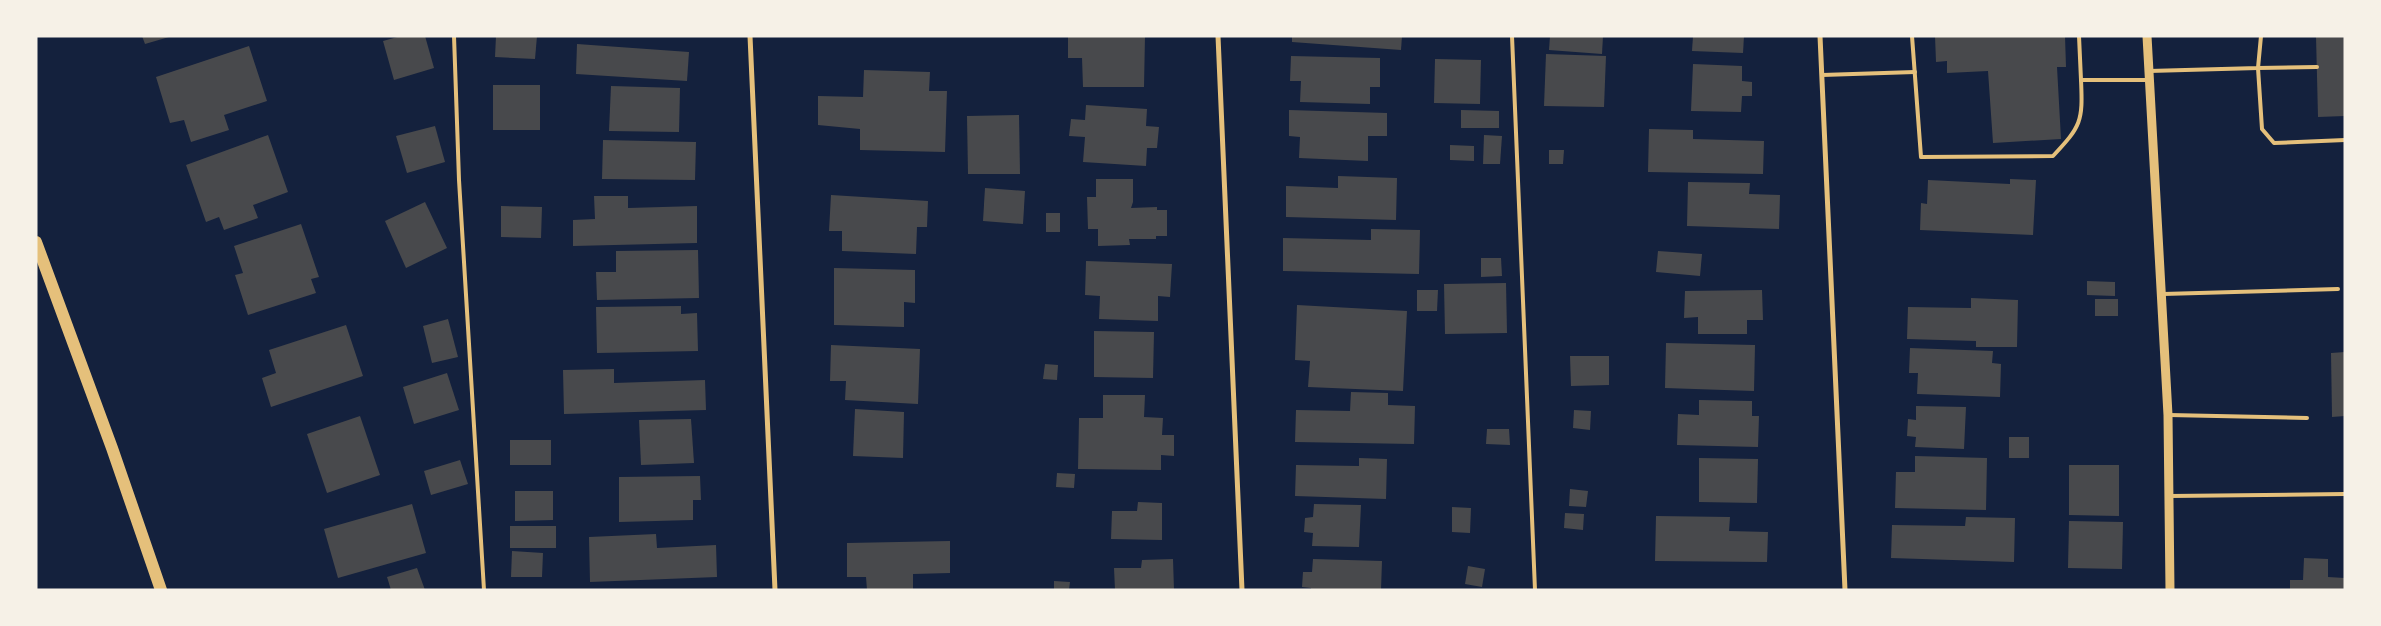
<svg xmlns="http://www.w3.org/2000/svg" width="2381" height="626" viewBox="0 0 2381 626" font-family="'Asap Condensed',sans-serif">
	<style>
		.building { fill: #48494c }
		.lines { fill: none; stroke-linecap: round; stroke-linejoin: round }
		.service { stroke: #e5c07b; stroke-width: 4 }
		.minor { stroke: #e5c07b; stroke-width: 5 }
		.tertiary { stroke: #e5c07b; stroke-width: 9 }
		.primary { stroke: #e5c07b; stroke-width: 12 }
	</style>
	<rect width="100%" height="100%" fill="#14213d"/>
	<g class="building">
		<polygon points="142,36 169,36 169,37 145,44"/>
		<polygon points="401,36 425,36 434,68 394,80 383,41"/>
		<polygon points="496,36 537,36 535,59 495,57"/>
		<polygon points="1068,36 1145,36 1144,87 1083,87 1082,58 1068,58"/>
		<polygon points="1292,36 1402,36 1401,50 1292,42"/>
		<polygon points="1550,36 1603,36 1602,54 1549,50"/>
		<polygon points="1693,36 1744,36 1743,53 1692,51"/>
		<polygon points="1935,36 2065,36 2066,67 2057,67 2061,139 1993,143 1988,71 1947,73 1947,61 1936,62"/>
		<polygon points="2316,36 2345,36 2345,116 2318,117"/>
		<polygon points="577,44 689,52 687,81 576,74"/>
		<polygon points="249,46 267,101 224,115 229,130 191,142 184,120 170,123 156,77"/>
		<polygon points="1546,54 1606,56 1604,107 1544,106"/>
		<polygon points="1291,56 1380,58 1380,87 1370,87 1370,104 1300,102 1301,81 1290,81"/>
		<polygon points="1435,59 1481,60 1480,104 1434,103"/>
		<polygon points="1693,64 1742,66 1742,81 1752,82 1752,96 1742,96 1741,112 1691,111"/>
		<polygon points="864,70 930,72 929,91 947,91 945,152 860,150 860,129 818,125 818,96 863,97"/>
		<rect x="493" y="85" width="47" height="45"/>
		<polygon points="611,86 680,88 679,132 609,131"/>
		<polygon points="1086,105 1147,109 1146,126 1159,127 1157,148 1147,148 1146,166 1083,162 1085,137 1069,136 1071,119 1085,120"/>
		<polygon points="1289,110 1387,113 1387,136 1368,136 1368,161 1299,158 1300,137 1289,136"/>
		<polygon points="1461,110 1499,111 1499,128 1461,128"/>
		<polygon points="1019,115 1020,174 968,174 967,116"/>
		<polygon points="435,126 445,162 407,173 396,136"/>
		<polygon points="1649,129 1693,130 1693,139 1764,141 1763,174 1648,172"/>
		<polygon points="268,135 288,192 253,205 258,218 224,230 219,217 206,222 186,165"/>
		<polygon points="1484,135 1502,136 1500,164 1483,164"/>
		<polygon points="603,140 696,142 695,180 602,179"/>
		<polygon points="1450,145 1474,146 1474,161 1450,160"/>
		<polygon points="1549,150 1564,150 1563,164 1549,164"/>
		<polygon points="1338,176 1397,178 1396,220 1286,217 1286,186 1338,188"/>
		<polygon points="1096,179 1133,179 1133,202 1131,208 1157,207 1157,210 1167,210 1167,236 1156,236 1156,239 1129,239 1130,245 1098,246 1098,229 1088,229 1087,197 1096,197"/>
		<polygon points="2010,179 2036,180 2033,235 1920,230 1921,203 1927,204 1928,180 2010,184"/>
		<polygon points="1688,182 1750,183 1749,194 1780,195 1779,229 1687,226"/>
		<polygon points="985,188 1025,191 1023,224 983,221"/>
		<polygon points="831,195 928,201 927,227 917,227 916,254 842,251 842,231 829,231"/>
		<polygon points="594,196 628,196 628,208 697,206 697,243 573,246 573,220 595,219"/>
		<polygon points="425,202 447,248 406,268 385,221"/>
		<polygon points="501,206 542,207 541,238 501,237"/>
		<rect x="1046" y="213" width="14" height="19"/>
		<polygon points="301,224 319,277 311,279 316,293 248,315 235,275 243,273 234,246"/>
		<polygon points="1371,229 1420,230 1419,274 1283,271 1283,238 1371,240"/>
		<polygon points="698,250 699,298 597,300 596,272 616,272 616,251"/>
		<polygon points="1658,251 1702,254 1700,276 1656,272"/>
		<polygon points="1481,258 1501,258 1502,276 1481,277"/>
		<polygon points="1086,261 1172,264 1170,297 1158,296 1158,321 1099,319 1100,296 1085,295"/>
		<polygon points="834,268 915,270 915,303 904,302 904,327 834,325"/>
		<polygon points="2087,281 2115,282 2115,296 2087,295"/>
		<polygon points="1506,283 1507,333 1445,334 1444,284"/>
		<polygon points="1417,290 1438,290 1437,311 1417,311"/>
		<polygon points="1762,290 1763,320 1747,320 1747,334 1698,334 1698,317 1684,318 1685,291"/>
		<polygon points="1971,298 2018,300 2017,347 1976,347 1976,341 1907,339 1908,307 1971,308"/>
		<rect x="2095" y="299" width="23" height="17"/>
		<polygon points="1297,305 1407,311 1403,391 1308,387 1310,361 1295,360"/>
		<polygon points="681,306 681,314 697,313 698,351 597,353 596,307"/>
		<polygon points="448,319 458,357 432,363 423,326"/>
		<polygon points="346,325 363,376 271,407 262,378 276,373 269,350"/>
		<polygon points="1094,331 1154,332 1153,378 1094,377"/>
		<polygon points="1666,343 1755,345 1754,391 1665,388"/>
		<polygon points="831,345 920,349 918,404 845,400 846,381 830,381"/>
		<polygon points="1910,348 1993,351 1992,363 2001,364 2000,397 1917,394 1918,373 1909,373"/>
		<polygon points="2345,352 2345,416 2332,417 2331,353"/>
		<polygon points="1570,356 1609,356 1609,385 1571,386"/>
		<polygon points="1045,364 1058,365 1057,380 1043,379"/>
		<polygon points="614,369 614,383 705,380 706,410 564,414 563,370"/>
		<polygon points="447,373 459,410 414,424 403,387"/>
		<polygon points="1351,392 1388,393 1388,405 1415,406 1414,444 1295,442 1296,410 1350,411"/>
		<polygon points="1103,395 1145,395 1144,417 1163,418 1162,435 1174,435 1174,456 1161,455 1161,470 1078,469 1079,418 1103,418"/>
		<polygon points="1699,400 1752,401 1752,416 1759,416 1758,447 1677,445 1678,414 1699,415"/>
		<polygon points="1916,406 1966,407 1964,449 1915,447 1916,437 1907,436 1908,419 1916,420"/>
		<polygon points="855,409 904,412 903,458 853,456"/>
		<polygon points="1574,410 1591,411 1590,430 1573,428"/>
		<polygon points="360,416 380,475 327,493 307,434"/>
		<polygon points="691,419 694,463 641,465 639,420"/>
		<polygon points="1487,429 1509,429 1510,445 1486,444"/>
		<rect x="2009" y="437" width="20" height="21"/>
		<rect x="510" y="440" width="41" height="25"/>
		<polygon points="1915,456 1987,458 1986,510 1895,508 1896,472 1915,472"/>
		<polygon points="1359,458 1387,459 1386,499 1295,496 1296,465 1359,466"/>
		<polygon points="1699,458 1758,459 1757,503 1699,502"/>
		<polygon points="460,460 468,484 431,495 424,471"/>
		<polygon points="2069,465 2119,465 2119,516 2069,515"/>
		<polygon points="1057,473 1075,474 1074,488 1056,487"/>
		<polygon points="700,476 701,500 693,500 693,520 619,522 619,477"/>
		<polygon points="1570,489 1588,491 1586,507 1569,506"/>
		<polygon points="515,491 553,491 553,520 515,521"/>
		<polygon points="1138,502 1162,503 1162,540 1111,539 1112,511 1137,511"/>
		<polygon points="412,504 426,553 338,578 324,529"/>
		<polygon points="1314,504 1361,505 1359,547 1312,546 1313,533 1304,532 1305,518 1313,517"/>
		<polygon points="1452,507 1471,508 1470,533 1452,532"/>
		<polygon points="1565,513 1584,514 1583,530 1564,528"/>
		<polygon points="1656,516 1730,517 1729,531 1768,532 1767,562 1655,561"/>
		<polygon points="1966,517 2015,518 2014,562 1891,558 1892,525 1965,526"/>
		<polygon points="2069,521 2123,522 2122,569 2068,568"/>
		<rect x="510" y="526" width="46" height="22"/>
		<polygon points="656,534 657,548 716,545 717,577 590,582 589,537"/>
		<polygon points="950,541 950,573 913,574 913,590 867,590 866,577 847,577 847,543"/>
		<polygon points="512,551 543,553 542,577 511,577"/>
		<polygon points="2304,558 2328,559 2328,577 2345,578 2345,590 2290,590 2290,580 2303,580"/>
		<polygon points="1173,559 1174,590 1115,590 1114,568 1141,568 1142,560"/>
		<polygon points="1313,559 1382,561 1381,590 1311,590 1311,588 1302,587 1303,572 1312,572"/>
		<polygon points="1468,566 1485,569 1482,587 1465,584"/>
		<polygon points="417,568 425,590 391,590 387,577"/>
		<polygon points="1054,581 1070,582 1069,590 1054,590"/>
	</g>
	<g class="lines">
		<g class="service">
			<polyline points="454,36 459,180 484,590"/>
			<polyline points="1512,36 1535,590"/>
			<path d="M 1912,36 L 1921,157 L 2053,156 C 2081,126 2083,122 2081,80 L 2147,80"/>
			<polyline points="2079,36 2081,80"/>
			<polyline points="2317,67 2258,68 2262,129 2274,143 2345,140"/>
			<polyline points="2149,71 2258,68 2261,36"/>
			<polyline points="1822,75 1915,72"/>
			<polyline points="2163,294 2338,289"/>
			<polyline points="2169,415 2307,418"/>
			<polyline points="2170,496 2345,494"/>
		</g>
		<g class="minor">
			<polyline points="750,36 775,590"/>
			<polyline points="1218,36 1242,590"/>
			<polyline points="1820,36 1845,590"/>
		</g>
		<polyline class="tertiary" points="2147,36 2168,415 2170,590"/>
		<polyline class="primary" points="36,242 112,448 161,590"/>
	</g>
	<rect width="2381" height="626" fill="none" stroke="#f6f1e7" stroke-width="75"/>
</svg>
